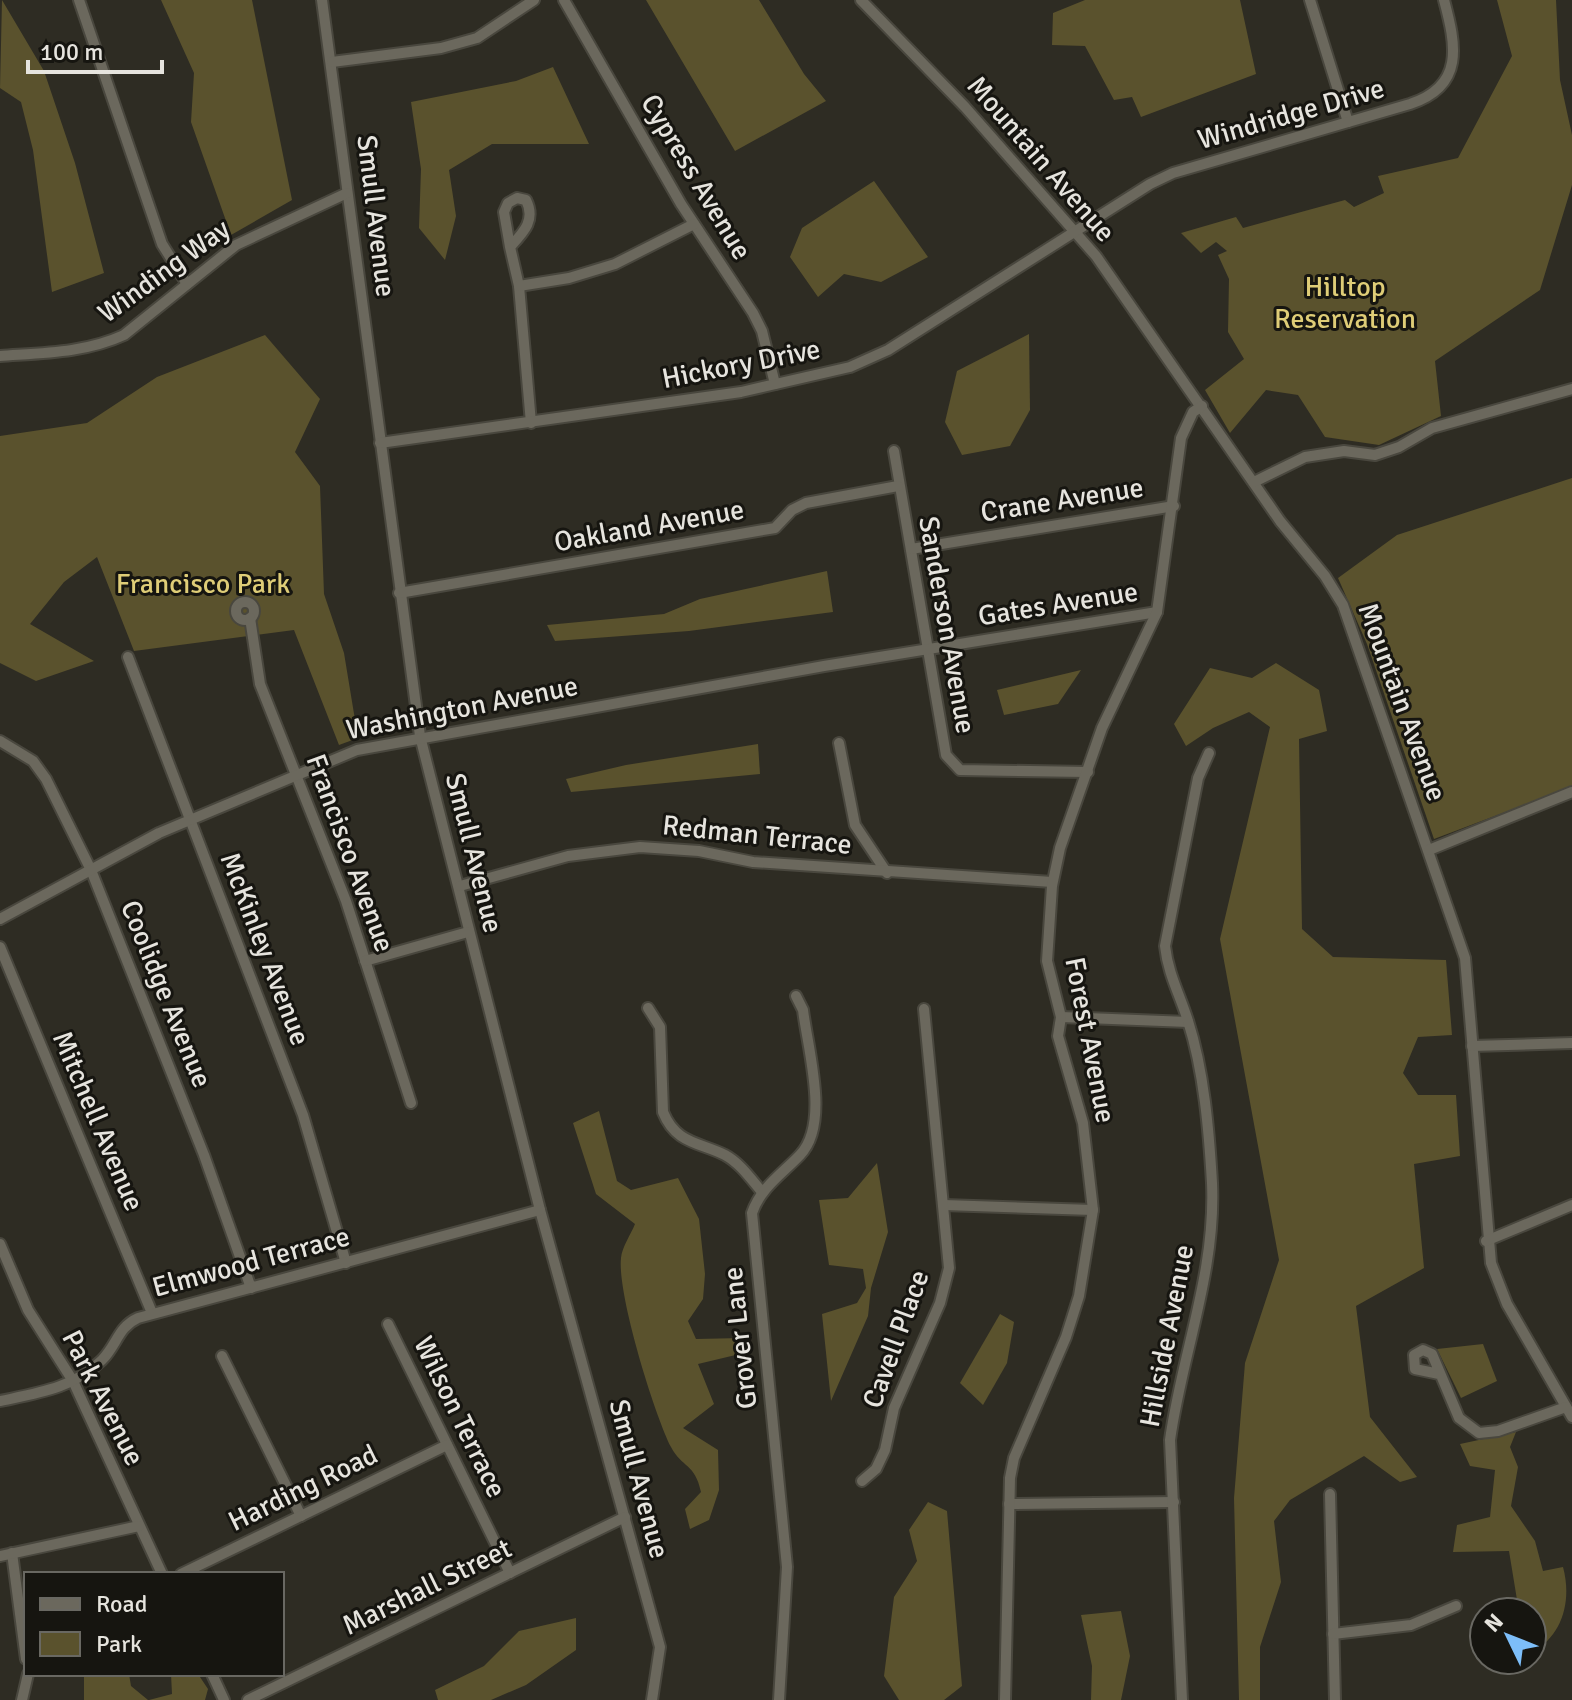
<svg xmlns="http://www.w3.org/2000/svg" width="1572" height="1700" viewBox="0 0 1572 1700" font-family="Signika,sans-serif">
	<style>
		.green { fill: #5a522d }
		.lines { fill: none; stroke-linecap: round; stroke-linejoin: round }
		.minor-casing { stroke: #49473e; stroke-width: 14 }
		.minor { stroke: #6b685d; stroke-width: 10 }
		.labels { text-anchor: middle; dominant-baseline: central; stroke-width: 6; stroke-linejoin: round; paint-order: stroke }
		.street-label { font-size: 28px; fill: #e6e4de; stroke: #161510 }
		.park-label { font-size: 28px; fill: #dfcd77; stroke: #161510 }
	</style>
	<rect width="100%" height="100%" fill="#2e2c23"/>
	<g class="green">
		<polygon points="2,0 44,71 75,163 104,273 52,292 33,150 21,102 0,88"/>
		<polygon points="161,0 252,0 292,200 231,235 191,122 194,73"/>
		<polygon points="646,0 759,0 804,74 826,101 735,151"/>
		<polygon points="1085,0 1240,0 1256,74 1141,117 1132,97 1114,100 1085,46 1052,45 1053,13"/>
		<polygon points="1497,0 1556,0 1560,80 1572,135 1572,185 1540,290 1435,361 1441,416 1379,445 1325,437 1298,395 1266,390 1230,433 1205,390 1244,359 1228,332 1229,279 1218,255 1227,251 1216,242 1201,253 1181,233 1236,217 1243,228 1345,200 1354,207 1384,193 1378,176 1458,158 1512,56"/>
		<polygon points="553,67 589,144 492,144 449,170 456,216 445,260 419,228 421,169 411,102 516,81"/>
		<polygon points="874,181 928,257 881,282 844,274 818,297 790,257 802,228"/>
		<polygon points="1029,334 1030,410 1010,446 962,455 945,422 957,371"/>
		<polygon points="265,335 320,399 295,452 320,486 324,594 344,653 358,738 339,745 294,630 134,651 97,557 64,582 30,624 94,661 36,681 0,663 0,436 87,423 157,377"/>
		<polygon points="1572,478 1572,787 1434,839 1367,644 1338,578 1397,535"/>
		<polygon points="827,571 833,612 689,631 555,641 547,625 664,614 700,599"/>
		<polygon points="1276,663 1319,690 1327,731 1299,739 1302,929 1333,957 1446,960 1452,1035 1418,1037 1403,1073 1418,1095 1456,1095 1460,1156 1414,1164 1424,1268 1356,1306 1370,1417 1417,1477 1400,1482 1364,1456 1290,1500 1274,1521 1281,1582 1260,1647 1260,1700 1239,1700 1234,1498 1245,1363 1279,1260 1220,939 1270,727 1249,712 1213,728 1186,746 1174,724 1210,668 1252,678"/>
		<polygon points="1081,670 1058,704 1004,715 997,690"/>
		<polygon points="758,744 760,774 571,792 566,779 626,765"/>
		<path d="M 599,1111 L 617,1181 L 631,1190 L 678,1178 L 699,1219 L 705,1274 L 703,1299 L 688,1321 L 696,1339 L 743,1338 L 744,1353 L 698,1364 L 714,1404 L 683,1428 L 718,1450 L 719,1490 L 709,1520 L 690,1529 L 685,1509 L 701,1492 C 695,1463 682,1468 671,1447 C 654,1413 617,1294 621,1258 C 622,1247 631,1234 635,1224 L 596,1194 L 573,1123 Z"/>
		<polygon points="877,1163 888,1232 871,1288 868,1316 831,1401 822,1314 857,1303 866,1288 863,1269 829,1265 819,1200 848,1198"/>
		<polygon points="1000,1314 1014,1322 1007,1363 983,1405 960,1383"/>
		<polygon points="1483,1344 1497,1381 1461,1398 1437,1349"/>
		<path d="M 1516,1432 L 1510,1447 L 1518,1467 L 1511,1506 L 1535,1541 L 1543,1571 L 1563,1567 C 1572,1600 1563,1636 1532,1652 L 1532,1612 L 1519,1612 L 1509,1551 L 1453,1552 L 1457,1525 L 1490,1517 L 1495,1470 L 1470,1466 L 1460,1444 Z"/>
		<polygon points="928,1502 947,1511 962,1686 944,1700 899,1700 884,1676 894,1597 917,1561 909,1530"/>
		<polygon points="1121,1611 1130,1656 1121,1700 1091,1700 1092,1666 1081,1615"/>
		<polygon points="576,1618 576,1650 526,1685 491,1700 438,1700 435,1690 484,1666 519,1631"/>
		<polygon points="84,1674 129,1674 131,1686 148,1700 84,1700"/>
		<polygon points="171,1674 198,1674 208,1689 205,1700 149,1700 172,1694"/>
	</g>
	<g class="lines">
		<g class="minor-casing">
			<g id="minor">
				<polyline points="79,0 162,244 187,284"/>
				<polyline points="322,0 420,736 540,1210 660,1647 652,1700"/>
				<polyline points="564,0 681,204 753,313 762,331 775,384"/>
				<polyline points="861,0 965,107 1096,256 1280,521 1325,576 1343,605 1465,958 1491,1263 1507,1304 1572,1417"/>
				<polyline points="1310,0 1348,122"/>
				<polyline points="332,62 441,48 477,38 534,0"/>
				<path d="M 510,247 L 504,212 L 508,203 L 517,198 L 526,200 C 536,220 524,232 510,247 L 519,286 L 531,423"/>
				<polyline points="519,286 569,278 615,264 694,224"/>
				<path d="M 0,356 C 42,353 85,353 124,335 L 236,245 L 347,193"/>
				<path d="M 380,443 L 741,392 L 850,367 L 888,350 L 1150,184 L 1173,173 L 1410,104 C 1465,86 1456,45 1444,0"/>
				<polyline points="894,451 946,755 960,770 1088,772"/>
				<polyline points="1254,482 1305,457 1344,451 1375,455 1399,447 1432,428 1572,389"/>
				<polyline points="911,549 1174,506"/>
				<polyline points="399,593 775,528 792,510 806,503 898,486"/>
				<circle cx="245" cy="611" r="9"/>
				<polyline points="250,618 260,684 346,901 411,1103"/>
				<polyline points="128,657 303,1115 346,1263"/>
				<polyline points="0,741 33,761 46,779 91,870 204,1155 251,1288"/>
				<polyline points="839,743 855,825 887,873"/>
				<polyline points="1429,850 1572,792"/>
				<polyline points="460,886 568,856 640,847 699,851 753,862 1052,882"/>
				<polyline points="0,919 159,833 357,750 824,666 1157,612"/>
				<polyline points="0,947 152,1313"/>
				<polyline points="365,961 468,932"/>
				<path d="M 648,1008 L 660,1027 L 663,1112 C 676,1144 699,1142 725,1155 C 740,1163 751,1179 762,1192"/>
				<polyline points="1061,1017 1188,1022"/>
				<polyline points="1472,1046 1572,1043"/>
				<polyline points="944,1205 1093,1210"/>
				<polyline points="1486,1241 1572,1205"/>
				<polyline points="0,1244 28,1310 73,1381 162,1574"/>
				<polyline points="388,1324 510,1573"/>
				<polyline points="222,1356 301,1516"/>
				<polyline points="1439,1374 1415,1369 1414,1355 1423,1350 1432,1354 1459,1418 1479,1433 1498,1431 1566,1407"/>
				<path d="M 0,1401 C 38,1393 74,1388 102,1360 C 117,1345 118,1327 138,1318 L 540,1210"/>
				<polyline points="862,1481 876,1469 885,1450 894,1408 940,1303 949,1268 924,1009"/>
				<polyline points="1330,1494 1335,1700"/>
				<polyline points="1009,1504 1174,1502"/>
				<polyline points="12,1553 26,1659"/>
				<polyline points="0,1556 139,1526"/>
				<polyline points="181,1574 447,1445"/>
				<polyline points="1333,1634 1411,1625 1456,1606"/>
				<polyline points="212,1674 224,1700"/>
				<polyline points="22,1700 28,1674"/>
				<polyline points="248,1700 625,1517"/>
				<path d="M 779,1700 L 787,1567 L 752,1213 C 761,1187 782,1174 800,1155 C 830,1124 808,1051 803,1010 L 796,996"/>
				<polyline points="1005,1700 1010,1478 1014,1458 1066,1337 1079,1296 1093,1210 1083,1123 1058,1036 1061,1017 1047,961 1052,886 1060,848 1102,728 1157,612 1181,438 1193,412 1202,406"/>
				<path d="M 1182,1700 L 1170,1440 C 1182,1354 1216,1272 1212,1183 C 1209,1131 1204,1071 1188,1021 C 1180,995 1168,974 1165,946 L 1198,778 L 1209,753"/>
			</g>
		</g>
		<use href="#minor" class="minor"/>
	</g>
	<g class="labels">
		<g class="street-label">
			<text transform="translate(1291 114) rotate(-16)">Windridge Drive</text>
			<text transform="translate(1041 159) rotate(49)">Mountain Avenue</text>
			<text transform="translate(696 177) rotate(59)">Cypress Avenue</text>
			<text transform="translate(376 216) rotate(83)">Smull Avenue</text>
			<text transform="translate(164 271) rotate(-36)">Winding Way</text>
			<text transform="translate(741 364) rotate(-11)">Hickory Drive</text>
			<text transform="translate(1062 500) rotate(-9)">Crane Avenue</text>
			<text transform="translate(649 526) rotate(-10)">Oakland Avenue</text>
			<text transform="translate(1058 604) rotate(-9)">Gates Avenue</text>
			<text transform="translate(947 625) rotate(80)">Sanderson Avenue</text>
			<text transform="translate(1402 702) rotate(70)">Mountain Avenue</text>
			<text transform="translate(462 708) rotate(-11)">Washington Avenue</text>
			<text transform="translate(757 835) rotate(6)">Redman Terrace</text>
			<text transform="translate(350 853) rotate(70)">Francisco Avenue</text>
			<text transform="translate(474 853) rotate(76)">Smull Avenue</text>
			<text transform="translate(265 949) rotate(69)">McKinley Avenue</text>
			<text transform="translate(166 994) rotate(68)">Coolidge Avenue</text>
			<text transform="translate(1090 1040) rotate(79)">Forest Avenue</text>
			<text transform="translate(98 1121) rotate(67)">Mitchell Avenue</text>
			<text transform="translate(251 1262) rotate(-15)">Elmwood Terrace</text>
			<text transform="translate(1167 1336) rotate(-79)">Hillside Avenue</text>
			<text transform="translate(740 1338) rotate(-96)">Grover Lane</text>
			<text transform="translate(896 1339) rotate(-70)">Cavell Place</text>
			<text transform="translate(103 1398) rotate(63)">Park Avenue</text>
			<text transform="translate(460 1417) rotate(64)">Wilson Terrace</text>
			<text transform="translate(639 1479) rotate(75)">Smull Avenue</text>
			<text transform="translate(303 1488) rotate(-26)">Harding Road</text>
			<text transform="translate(427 1587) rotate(-26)">Marshall Street</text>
		</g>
		<g class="park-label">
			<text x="1345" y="287">Hilltop<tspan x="1345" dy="32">Reservation</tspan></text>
			<text x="203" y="584">Francisco Park</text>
		</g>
	</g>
	<rect x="24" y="1572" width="260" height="104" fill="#161510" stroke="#696862" stroke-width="2"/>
	<rect x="40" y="1598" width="40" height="12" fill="#6b685d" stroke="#696862" stroke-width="2"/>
	<text x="96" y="1612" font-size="24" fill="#e6e4de">Road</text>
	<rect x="40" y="1632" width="40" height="24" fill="#5a522d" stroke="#696862" stroke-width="2"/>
	<text x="96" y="1652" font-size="24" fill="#e6e4de">Park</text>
	<g transform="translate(1508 1636) rotate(313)"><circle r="38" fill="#161510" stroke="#696862" stroke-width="2"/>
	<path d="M0-6L14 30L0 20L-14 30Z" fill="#7dbef9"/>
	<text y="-12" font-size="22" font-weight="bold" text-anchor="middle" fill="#e6e4de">N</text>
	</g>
	<path d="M28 60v12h134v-12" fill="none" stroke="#e6e4de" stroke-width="4"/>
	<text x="40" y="60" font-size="24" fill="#e6e4de" stroke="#161510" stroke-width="6" paint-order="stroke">100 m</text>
</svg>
